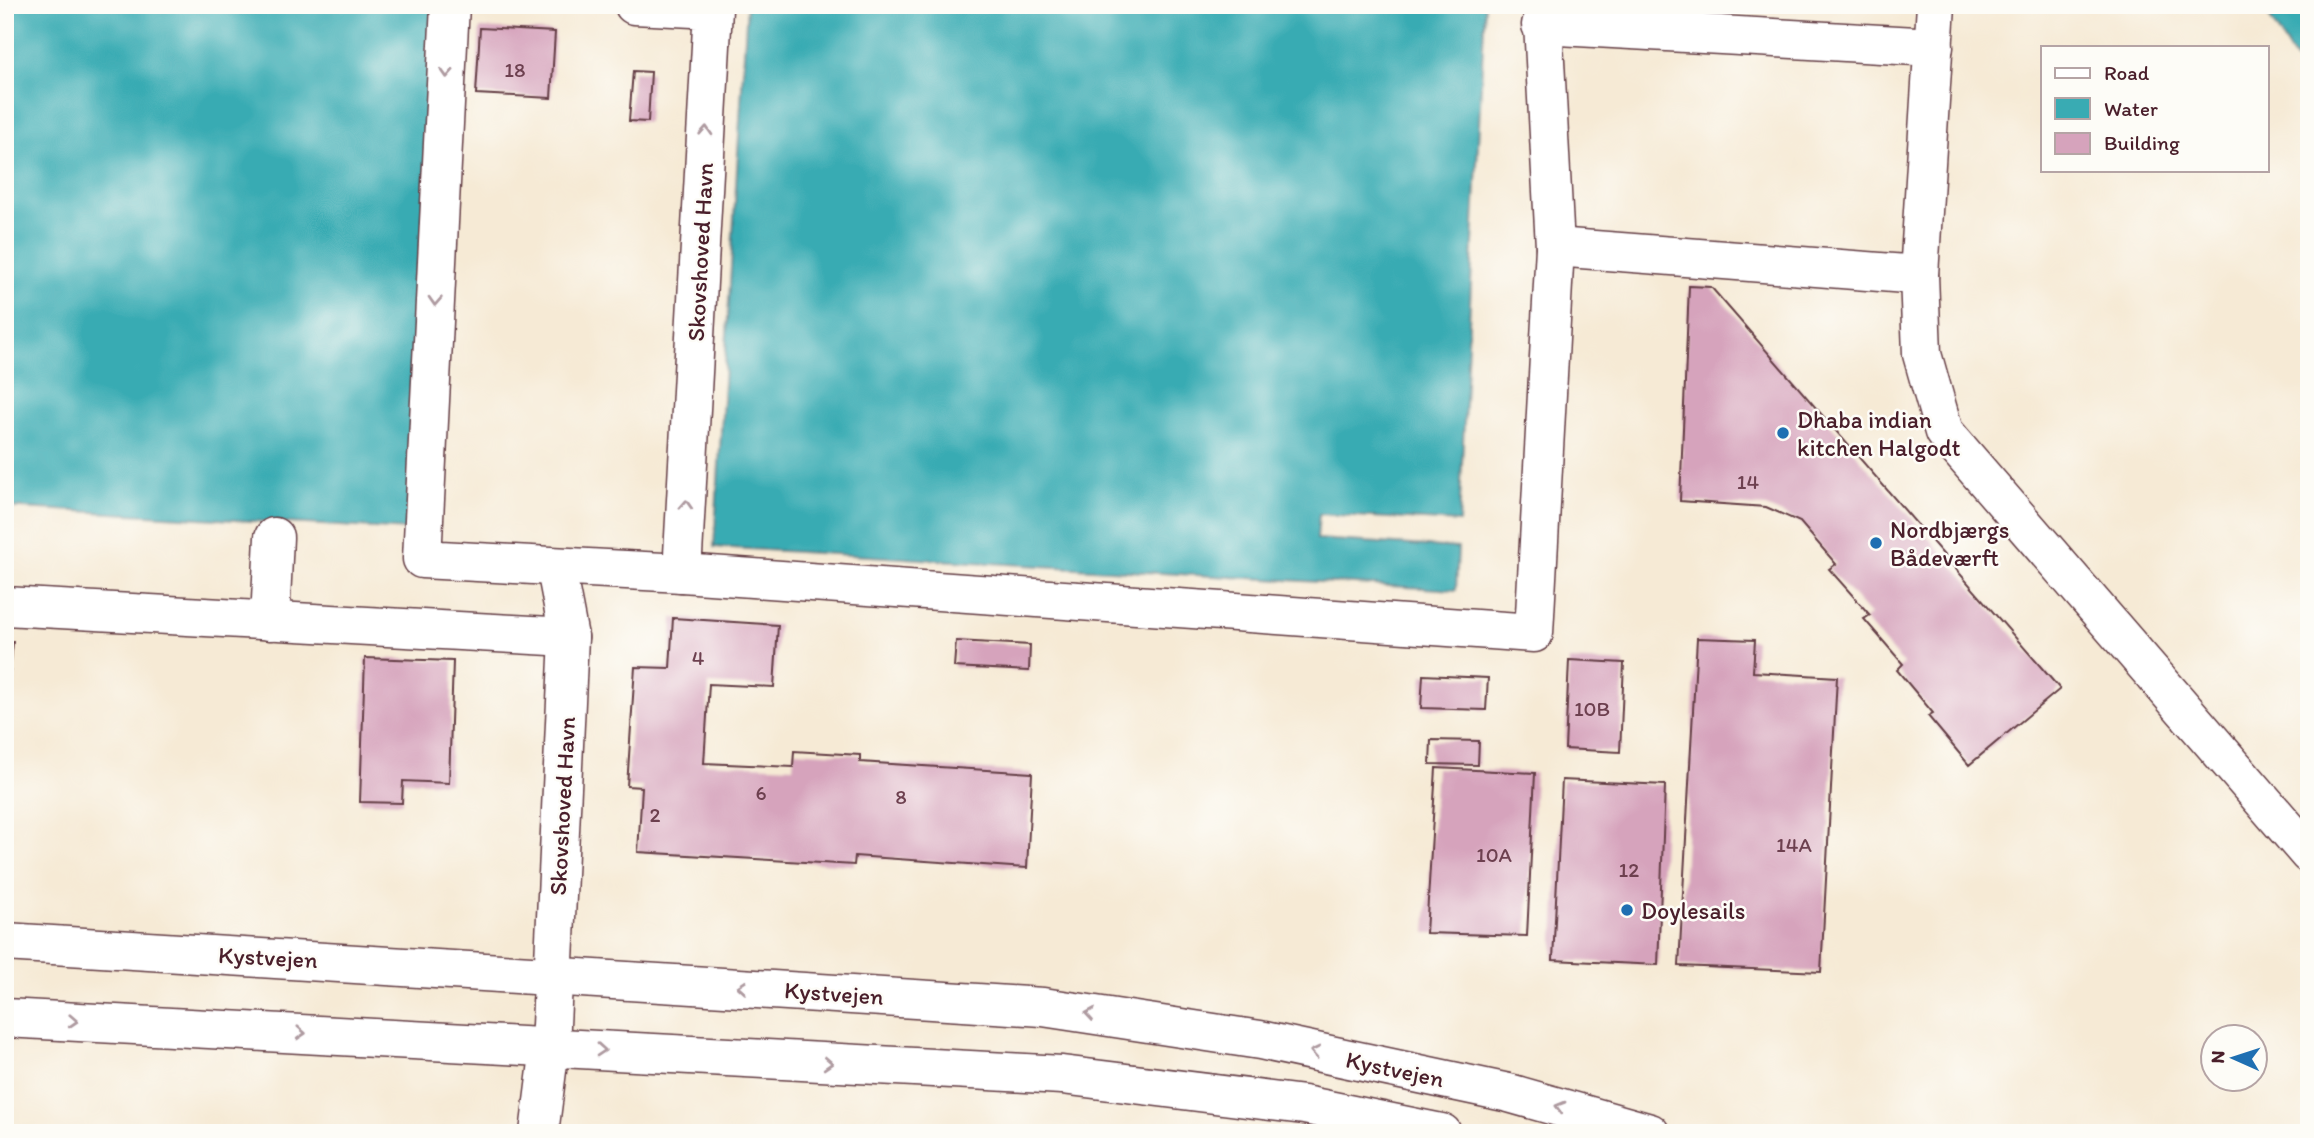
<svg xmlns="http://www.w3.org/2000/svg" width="2314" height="1138" viewBox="0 0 2314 1138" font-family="Itim,sans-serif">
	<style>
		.water { fill: #39abb3; stroke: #42656f; stroke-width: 2 }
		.building { fill: #d6a3bc }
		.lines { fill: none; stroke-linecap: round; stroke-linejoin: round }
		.minor-casing { stroke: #643d44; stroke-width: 41 }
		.major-casing { stroke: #643d44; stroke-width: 41 }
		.minor { stroke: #fff; stroke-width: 38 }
		.major { stroke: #fff; stroke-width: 38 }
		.oneway { stroke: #ae9aa0 }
		.poi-dot { fill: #1f6fb2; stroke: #fdfcf7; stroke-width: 2.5 }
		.labels { text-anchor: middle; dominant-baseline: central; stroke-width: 5; stroke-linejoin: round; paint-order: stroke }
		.number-label { font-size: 21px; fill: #6d404f }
		.street-label { font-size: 24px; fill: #4a1f2b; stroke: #fdfcf7 }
		.poi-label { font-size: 24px; fill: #4a1f2b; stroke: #fdfcf7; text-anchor: start }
	</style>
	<rect width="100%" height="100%" fill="#fdfcf7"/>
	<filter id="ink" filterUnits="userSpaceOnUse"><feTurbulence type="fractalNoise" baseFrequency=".0143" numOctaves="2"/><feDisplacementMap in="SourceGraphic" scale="14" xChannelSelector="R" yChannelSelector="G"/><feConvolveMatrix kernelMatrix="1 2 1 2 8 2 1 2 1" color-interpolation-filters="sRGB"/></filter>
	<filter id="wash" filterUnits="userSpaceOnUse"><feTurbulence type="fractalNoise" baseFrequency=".00686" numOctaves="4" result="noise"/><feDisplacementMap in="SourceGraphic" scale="28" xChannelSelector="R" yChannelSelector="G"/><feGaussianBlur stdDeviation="1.57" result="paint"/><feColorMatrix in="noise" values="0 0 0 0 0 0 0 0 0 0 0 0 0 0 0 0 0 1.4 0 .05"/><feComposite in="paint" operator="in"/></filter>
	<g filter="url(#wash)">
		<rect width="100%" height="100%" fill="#f6ead5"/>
		<g class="water">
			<polygon points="5,5 436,5 409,530 5,507"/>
			<polygon points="747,5 1485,5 1459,522 1319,514 1317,539 1458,548 1456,590 714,547"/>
			<polygon points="2262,5 2309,5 2309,83"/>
		</g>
		<g id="blocks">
			<g class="building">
				<polygon points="480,28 555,32 551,98 476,94"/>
				<polygon points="633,71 651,72 648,122 629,121"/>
				<polygon points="1689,286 1711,287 2060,689 1969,765 1928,716 1933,713 1897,670 1903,664 1864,619 1870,615 1829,569 1836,564 1800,522 1766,507 1680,501"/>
				<polygon points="673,618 778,625 774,687 709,684 704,763 793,767 794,751 860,755 860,762 1032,773 1027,868 855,856 854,865 638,852 642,787 627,786 635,667 670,668"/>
				<polygon points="1697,638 1755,640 1753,672 1837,677 1821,972 1679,966"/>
				<polygon points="956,641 1030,645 1029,671 954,667"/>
				<polygon points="5,642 13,642 10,672 5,671"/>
				<polygon points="365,658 453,661 449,783 403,781 402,803 360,802"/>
				<polygon points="1569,660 1624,663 1620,752 1565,749"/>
				<polygon points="1423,675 1488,678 1486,710 1421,708"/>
				<polygon points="1431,740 1479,741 1478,765 1430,764"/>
				<polygon points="1436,768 1535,773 1527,936 1426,933"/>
				<polygon points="1562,780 1665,785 1658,965 1553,960"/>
			</g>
		</g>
	</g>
	<g filter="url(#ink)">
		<use href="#blocks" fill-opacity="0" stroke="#643d44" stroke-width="2"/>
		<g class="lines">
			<g class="minor-casing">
				<g id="minor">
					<polyline points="450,5 422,559 682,573 1534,633 1555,247 1542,5"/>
					<polyline points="634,5 713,9 682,573"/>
					<polyline points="1936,5 1919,275 1922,354 1944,432 2309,854"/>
					<polyline points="1541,25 1934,47"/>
					<polyline points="1555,247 1919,275"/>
					<polyline points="5,606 569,637"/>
					<polyline points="270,621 274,537"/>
					<polyline points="539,1133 550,1047 569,637 556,569"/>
				</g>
			</g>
			<g class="major-casing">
				<g id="major">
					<polyline points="5,942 1043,1007 1260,1040 1509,1093 1650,1133"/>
					<polyline points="5,1018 1062,1075 1304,1105 1442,1133"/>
				</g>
			</g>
			<use href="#minor" class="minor"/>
			<use href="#major" class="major"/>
		</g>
		<defs><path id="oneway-chevron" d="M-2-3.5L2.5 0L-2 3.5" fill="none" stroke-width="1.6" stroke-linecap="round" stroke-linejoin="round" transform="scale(1.75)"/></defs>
		<g class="oneway">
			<use href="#oneway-chevron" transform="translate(447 73) rotate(93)"/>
			<use href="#oneway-chevron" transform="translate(706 131) rotate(-87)"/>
			<use href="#oneway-chevron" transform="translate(435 301) rotate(93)"/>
			<use href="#oneway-chevron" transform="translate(686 505) rotate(-87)"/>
			<use href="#oneway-chevron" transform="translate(742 987) rotate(-176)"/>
			<use href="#oneway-chevron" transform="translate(1090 1014) rotate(-171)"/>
			<use href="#oneway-chevron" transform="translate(73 1021) rotate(3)"/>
			<use href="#oneway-chevron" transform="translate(301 1033) rotate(3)"/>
			<use href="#oneway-chevron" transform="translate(601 1050) rotate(4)"/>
			<use href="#oneway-chevron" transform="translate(1315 1052) rotate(-168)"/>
			<use href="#oneway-chevron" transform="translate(828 1063) rotate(3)"/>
			<use href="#oneway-chevron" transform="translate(1560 1107) rotate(-164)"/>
		</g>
	</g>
	<g class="poi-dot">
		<circle cx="1783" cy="433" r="7"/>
		<circle cx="1876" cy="543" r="7"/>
		<circle cx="1627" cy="910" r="7"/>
	</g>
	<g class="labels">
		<g class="number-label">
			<text x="515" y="69">18</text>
			<text x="1748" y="481">14</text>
			<text x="698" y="657">4</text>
			<text x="1592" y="708">10B</text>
			<text x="761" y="792">6</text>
			<text x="901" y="796">8</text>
			<text x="655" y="814">2</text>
			<text x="1794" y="844">14A</text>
			<text x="1494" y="854">10A</text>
			<text x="1629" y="869">12</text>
		</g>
		<g class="street-label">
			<text transform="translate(700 252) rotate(-87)">Skovshoved Havn</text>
			<text transform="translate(562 806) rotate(-87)">Skovshoved Havn</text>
			<text transform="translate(268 957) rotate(3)">Kystvejen</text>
			<text transform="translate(834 993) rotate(4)">Kystvejen</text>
			<text transform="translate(1395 1069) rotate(12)">Kystvejen</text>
		</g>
		<g class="poi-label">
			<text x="1797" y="419">Dhaba indian<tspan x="1797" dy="28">kitchen Halgodt</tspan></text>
			<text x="1890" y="529">Nordbjærgs<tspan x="1890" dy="28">Bådeværft</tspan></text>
			<text x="1641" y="910">Doylesails</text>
		</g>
	</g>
	<rect width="2314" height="1138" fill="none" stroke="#fdfcf7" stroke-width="28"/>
	<rect x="2041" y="46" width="228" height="126" fill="#fdfcf7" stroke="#b5a4a5" stroke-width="2"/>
	<rect x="2055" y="68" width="35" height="10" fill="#ffffff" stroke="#b5a4a5" stroke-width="2"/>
	<text x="2104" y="80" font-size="21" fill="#4a1f2b">Road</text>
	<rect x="2055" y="98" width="35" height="21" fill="#39abb3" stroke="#b5a4a5" stroke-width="2"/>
	<text x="2104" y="116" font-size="21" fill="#4a1f2b">Water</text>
	<rect x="2055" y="133" width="35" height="21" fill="#d6a3bc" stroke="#b5a4a5" stroke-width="2"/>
	<text x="2104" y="150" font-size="21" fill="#4a1f2b">Building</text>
	<g transform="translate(2234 1058) rotate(273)"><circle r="33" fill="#fdfcf7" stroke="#b5a4a5" stroke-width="2"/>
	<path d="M0-5L12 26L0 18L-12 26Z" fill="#1f6fb2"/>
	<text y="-10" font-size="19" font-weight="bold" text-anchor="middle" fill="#4a1f2b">N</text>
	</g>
</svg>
